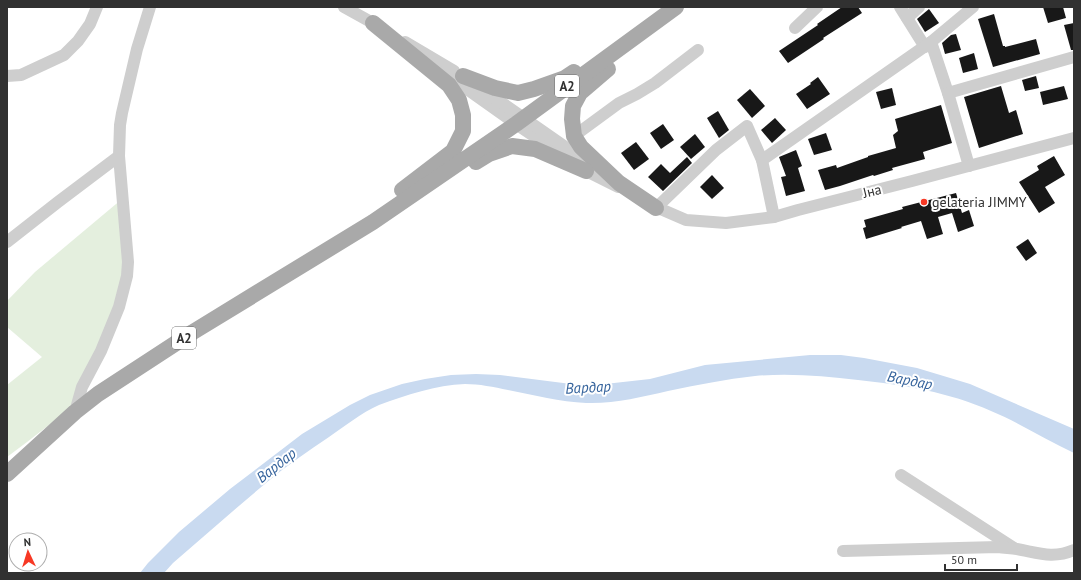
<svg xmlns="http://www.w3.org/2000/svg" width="1081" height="580" viewBox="0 0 1081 580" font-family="'PT Sans',sans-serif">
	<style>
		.green { fill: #e4efde }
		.water { fill: #c9daf0 }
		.building { fill: #181818 }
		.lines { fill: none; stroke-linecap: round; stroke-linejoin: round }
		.minor { stroke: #cecece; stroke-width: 12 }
		.major { stroke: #a9a9a9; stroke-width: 16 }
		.poi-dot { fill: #f73824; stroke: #fff; stroke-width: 1.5 }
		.labels { text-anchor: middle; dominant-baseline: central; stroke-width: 4; stroke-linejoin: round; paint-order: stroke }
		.shield { fill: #fff; stroke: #6f6f6f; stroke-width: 1 }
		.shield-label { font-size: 13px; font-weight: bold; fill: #313131 }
		.street-label { font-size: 14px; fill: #313131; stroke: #fff }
		.poi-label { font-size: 14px; fill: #313131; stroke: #fff; text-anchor: start }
		.water-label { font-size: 15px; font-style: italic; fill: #35639c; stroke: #fff }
	</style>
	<rect width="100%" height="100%" fill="#fff"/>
	<polygon class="green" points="122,199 127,276 82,387 67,411 27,442 7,457 7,385 42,357 7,327 7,301 35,272"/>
	<path class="water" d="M 810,355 L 841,355 L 864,358 L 917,368 L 970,384 L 1074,429 L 1074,453 C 1046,440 1020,423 991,411 C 949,392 903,385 858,380 C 824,376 789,373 755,376 C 726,379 697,385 668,391 C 641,397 614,404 586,403 C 560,402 534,395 508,390 C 494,387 479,384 465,384 C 436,385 406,395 379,405 C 361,413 345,426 329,437 C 308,451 286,466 266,483 C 235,509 204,536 173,563 L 164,573 L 140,573 L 148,563 L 179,532 L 230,489 L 302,434 L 350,405 L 370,395 L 402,384 L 425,379 L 451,375 L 476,374 L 500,375 L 571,384 L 596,385 L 650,379 L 705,365 Z"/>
	<g class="building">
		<polygon points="842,7 858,7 862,13 823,38 824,39 788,63 779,51 818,25 817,24"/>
		<polygon points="1043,7 1063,7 1066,18 1048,23"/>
		<polygon points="929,9 939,23 925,32 917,19"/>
		<polygon points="994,14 1003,46 1005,46 1005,47 1036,39 1040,54 993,67 978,19"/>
		<polygon points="1074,23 1074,50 1071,50 1064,25"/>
		<polygon points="956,34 961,50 945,54 942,43 951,35"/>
		<polygon points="974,53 978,69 963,73 959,58"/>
		<polygon points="1036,76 1039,88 1025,91 1022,80"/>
		<polygon points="818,77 830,94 807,109 796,94 811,84 810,83"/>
		<polygon points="1001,86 1009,113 1016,110 1023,134 979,148 964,97"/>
		<polygon points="1064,86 1068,99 1043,105 1040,92"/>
		<polygon points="892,88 896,105 881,109 876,92"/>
		<polygon points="750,89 765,106 752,118 737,100"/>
		<polygon points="941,105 952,143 923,152 925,159 892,168 893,170 874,176 873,175 840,186 825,190 818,170 836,165 837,168 868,157 868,156 896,148 893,135 898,131 895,119"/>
		<polygon points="718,111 729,130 719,138 707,118"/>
		<polygon points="775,118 786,130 772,143 761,130"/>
		<polygon points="663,124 674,140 661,149 650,133"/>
		<polygon points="826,133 832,150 814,155 808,139"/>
		<polygon points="695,134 705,147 691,159 680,147"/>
		<polygon points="636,142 649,159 634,170 621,153"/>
		<polygon points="796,150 802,166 798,168 805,191 786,196 781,177 786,176 779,157"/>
		<polygon points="1054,156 1065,175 1045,187 1055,203 1039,213 1019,182 1039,170 1037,166"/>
		<polygon points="687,157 692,163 663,191 648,177 661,164 670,173"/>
		<polygon points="712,175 724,188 712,199 700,187"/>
		<polygon points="956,193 962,213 969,210 974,226 958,232 952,213 938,217 943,234 927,239 921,221 901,227 902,228 866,239 863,228 866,227 864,220 903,209 902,207"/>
		<polygon points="1028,239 1037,253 1026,261 1016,247"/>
	</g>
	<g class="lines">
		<g class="minor">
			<polyline points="344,7 380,27"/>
			<polyline points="900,7 925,47"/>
			<polyline points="907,18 919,7"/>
			<polyline points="795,28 817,7"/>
			<polyline points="405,42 454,71"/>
			<polyline points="931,42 948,93 969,166"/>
			<polyline points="443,72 516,124 562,155"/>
			<polyline points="7,76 21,75 64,55 78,41 90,24 97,7"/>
			<polyline points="478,86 591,165"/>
			<polyline points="948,93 1074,57"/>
			<polyline points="574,136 619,103 637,94 655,83 698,50"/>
			<polyline points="579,166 586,171 618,187"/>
			<polyline points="649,204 686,220 726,223 774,217 798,210 912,181 1074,138"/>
			<polyline points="656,208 716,150 747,126 762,160"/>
			<polyline points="774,217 762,160 931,42 973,7"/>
			<polyline points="7,242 58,202 119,156"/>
			<polyline points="75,412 82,387 101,351 119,307 127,276 128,262 119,156 120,125 122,113 137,49 150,7"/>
			<polyline points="901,475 1014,548"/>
			<path d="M 843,551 L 998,547 C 1005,548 1011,548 1017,549 C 1039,553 1053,559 1074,550"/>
		</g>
		<g class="major">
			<polyline points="373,23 449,85 459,100 463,115 463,131 453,151 402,190"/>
			<polyline points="608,69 580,93 573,106 572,119 574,136 581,147 619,183 656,208"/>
			<polyline points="463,76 495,88 518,93 534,89 565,78 574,72"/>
			<polyline points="476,162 489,154 512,146 535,149 586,171"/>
			<polyline points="7,474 75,412 98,394 193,332 373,222 516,124 676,7"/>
		</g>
	</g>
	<circle class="poi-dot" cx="924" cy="202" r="4"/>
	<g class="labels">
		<g class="shield">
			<rect x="555" y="75" width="24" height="22" rx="3"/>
			<rect x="172" y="327" width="24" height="22" rx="3"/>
		</g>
		<g class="shield-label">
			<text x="567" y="86">A2</text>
			<text x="184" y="338">A2</text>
		</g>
		<g class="street-label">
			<text transform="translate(872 191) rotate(-14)">Јна</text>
		</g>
		<g class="poi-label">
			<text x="932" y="202">gelateria JIMMY</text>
		</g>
		<g class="water-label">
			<text transform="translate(910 380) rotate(11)">Вардар</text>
			<text transform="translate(588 387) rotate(-3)">Вардар</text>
			<text transform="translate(276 465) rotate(-38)">Вардар</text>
		</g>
	</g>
	<rect width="1081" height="580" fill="none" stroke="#313131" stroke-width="16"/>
	<g transform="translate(28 552) rotate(356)"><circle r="19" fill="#ffffff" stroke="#adadad"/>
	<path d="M0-3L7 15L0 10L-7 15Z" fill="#f73824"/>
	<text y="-6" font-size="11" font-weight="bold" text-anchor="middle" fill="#313131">N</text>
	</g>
	<path d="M945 564v6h72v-6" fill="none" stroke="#313131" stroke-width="2"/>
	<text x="951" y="564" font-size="12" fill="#313131" stroke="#ffffff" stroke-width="3" paint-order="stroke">50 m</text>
</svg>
